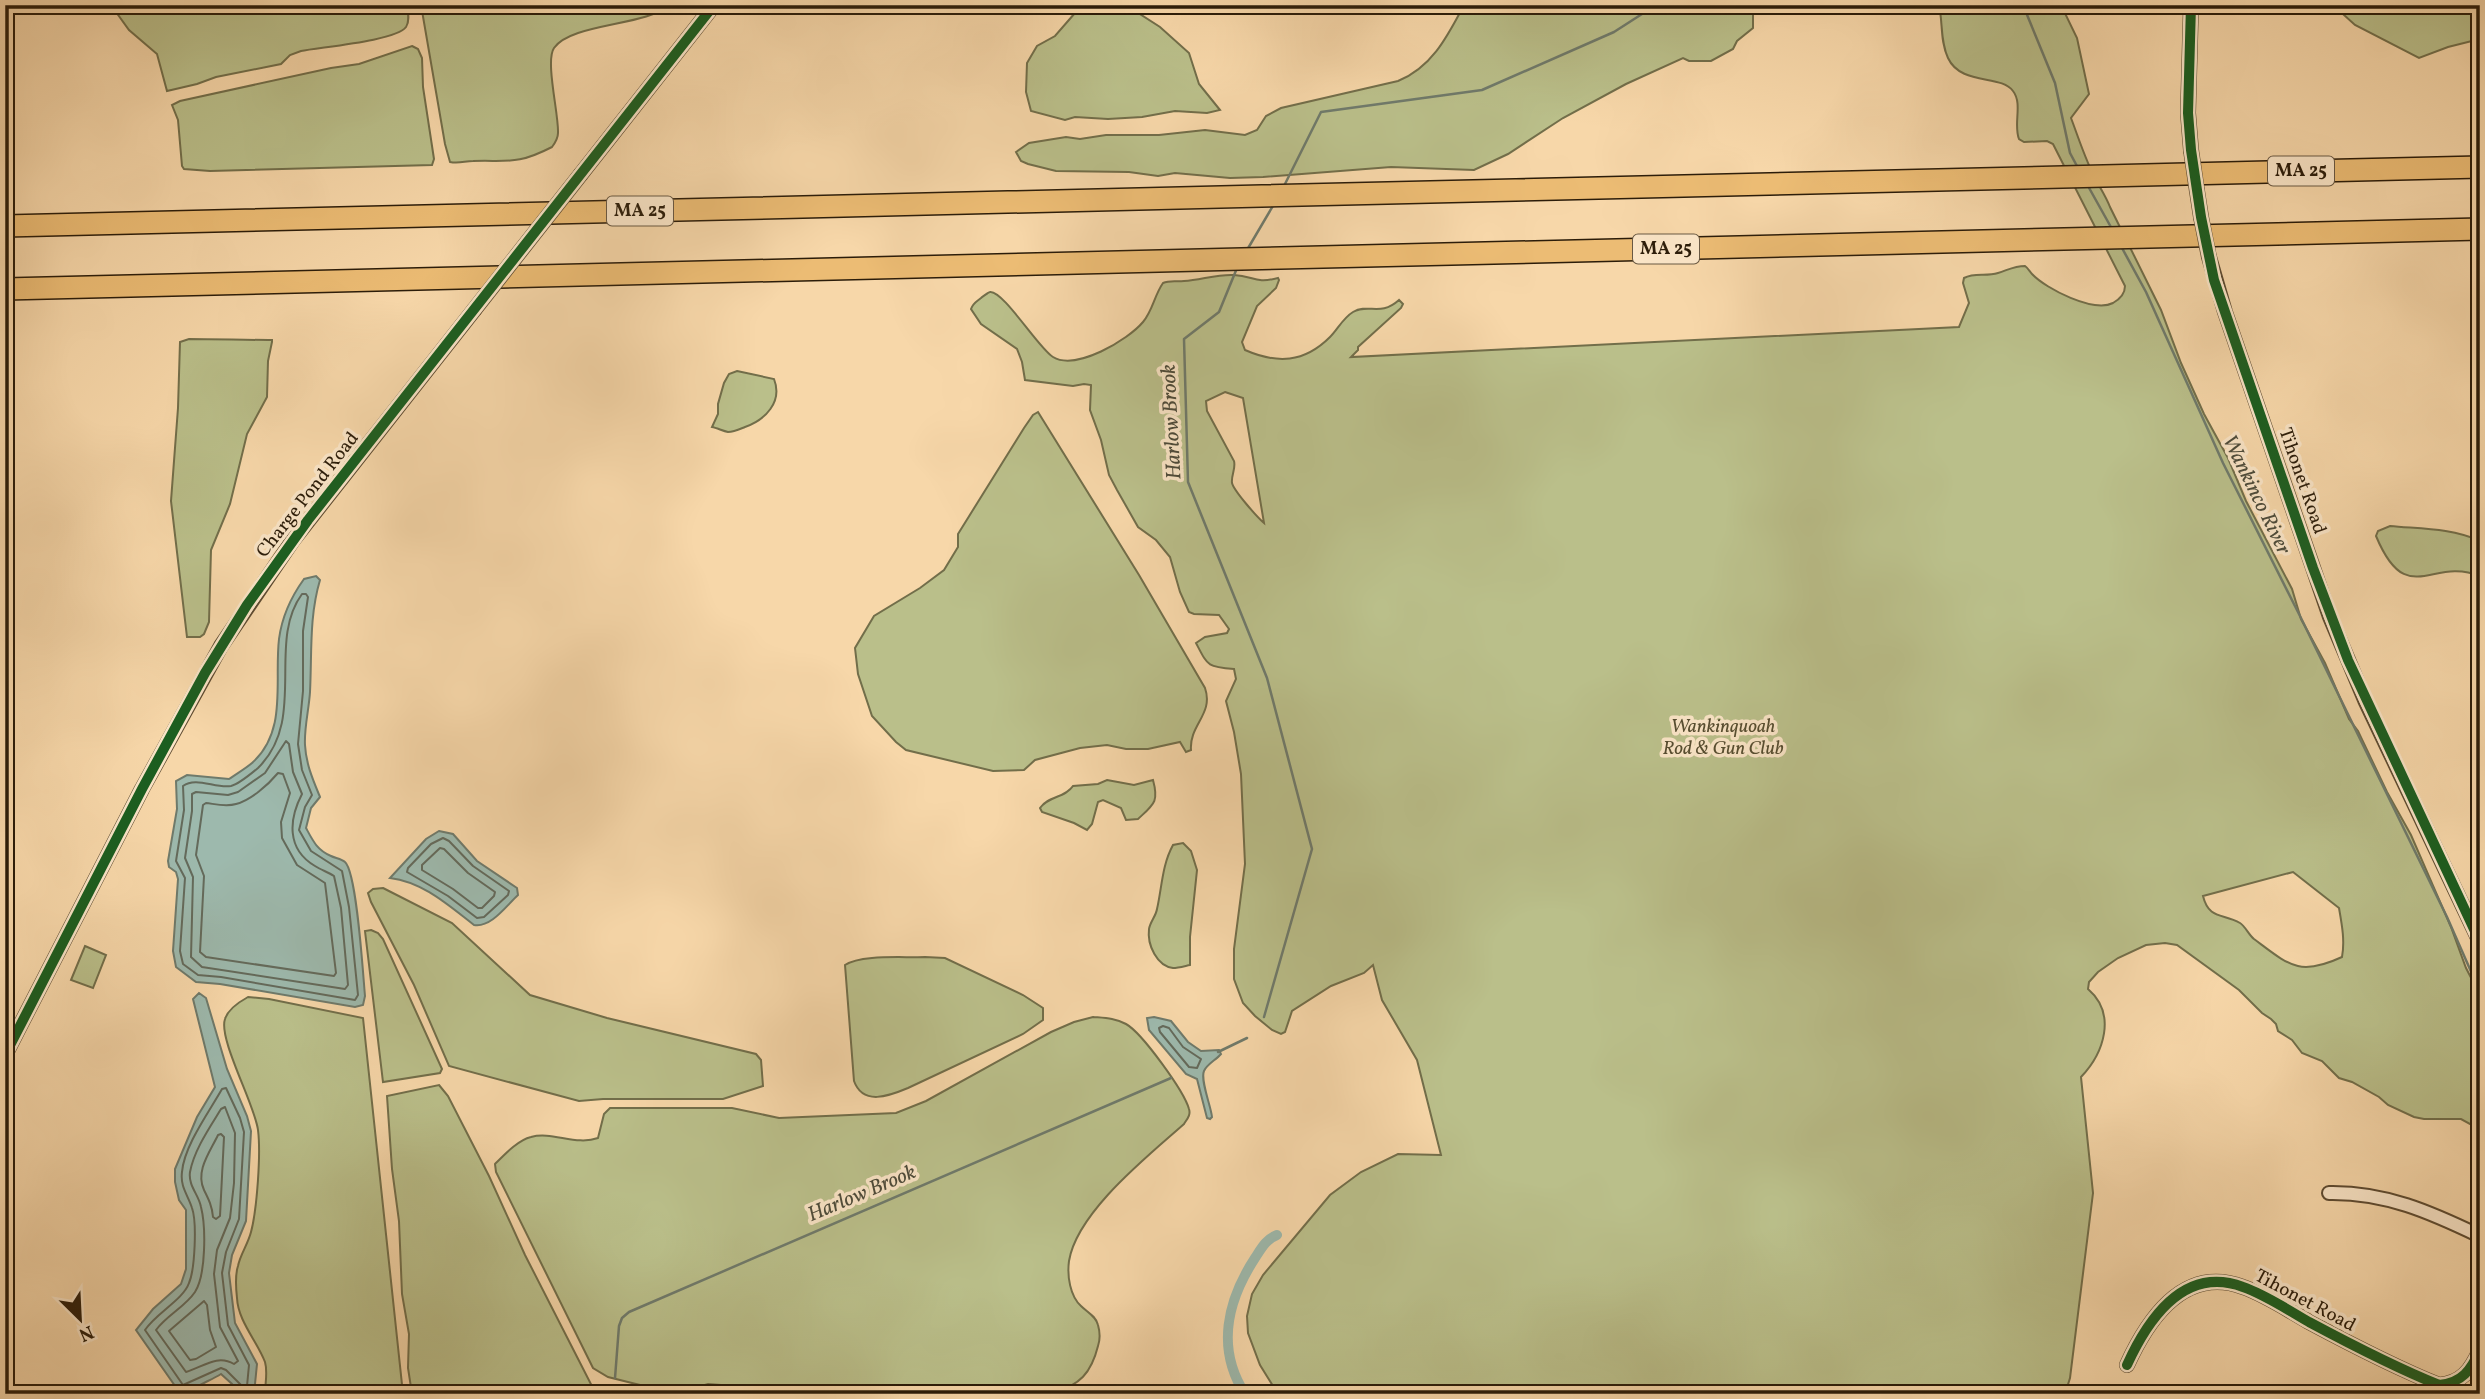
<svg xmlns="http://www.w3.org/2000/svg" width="2485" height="1399" viewBox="0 0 2485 1399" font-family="Vollkorn,serif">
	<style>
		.green { fill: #babf8a; stroke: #726e4a; stroke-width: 2; fill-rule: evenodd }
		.water { fill: #9db9ad; stroke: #6f7a6b; stroke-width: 2 }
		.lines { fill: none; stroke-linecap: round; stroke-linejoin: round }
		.shore { stroke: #646a5b; stroke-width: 2 }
		.stream { stroke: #6f7a6b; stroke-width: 2.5 }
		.canal { stroke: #9db9ad; stroke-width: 10 }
		.street-casing { stroke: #5e4b31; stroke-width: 16 }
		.highway-casing { stroke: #2b1c09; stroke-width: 24 }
		.street { stroke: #fae5c7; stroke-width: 12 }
		.highway { stroke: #ecbc74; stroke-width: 21 }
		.street-bridge-casing { stroke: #5e4b31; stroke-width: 16; stroke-linecap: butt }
		.street-bridge { stroke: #fae5c7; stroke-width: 12 }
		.cycleway-casing { stroke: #fae5c7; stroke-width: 15 }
		.cycleway { stroke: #1b5e20; stroke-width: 10 }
		.labels { text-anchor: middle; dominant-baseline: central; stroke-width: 7; stroke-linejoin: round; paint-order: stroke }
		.shield { fill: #fae5c7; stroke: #695842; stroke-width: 2 }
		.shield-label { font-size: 18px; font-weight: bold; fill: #2b1c09 }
		.street-label { font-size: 19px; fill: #2b1c09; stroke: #fae5c7 }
		.park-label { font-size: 19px; font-style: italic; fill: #564d30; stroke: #fae5c7 }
		.water-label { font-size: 21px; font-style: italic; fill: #4d4b3a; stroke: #fae5c7 }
	</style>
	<rect width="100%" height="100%" fill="#f7d7a9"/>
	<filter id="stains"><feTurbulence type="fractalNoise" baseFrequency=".00286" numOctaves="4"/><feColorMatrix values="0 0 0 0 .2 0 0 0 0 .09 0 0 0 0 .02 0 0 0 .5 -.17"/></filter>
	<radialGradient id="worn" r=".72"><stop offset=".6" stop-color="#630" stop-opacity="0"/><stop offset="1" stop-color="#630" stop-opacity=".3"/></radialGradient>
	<g class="green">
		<path d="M 111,5 L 407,5 C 408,12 410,21 406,27 C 396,41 320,47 301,51 L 290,55 L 281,64 L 216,77 L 197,84 L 167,91 L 157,54 L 129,30 Z"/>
		<path d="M 421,5 L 669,5 C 647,26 571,23 554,48 C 545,61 559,115 558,133 C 558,138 555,143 552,147 C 517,165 509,160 473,161 C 465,161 459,164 450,162 L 445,144 Z"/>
		<polygon points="1104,5 1122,5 1135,11 1160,27 1189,53 1199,84 1220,110 1207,113 1175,111 1142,117 1108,119 1075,117 1065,120 1031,111 1026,92 1027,63 1037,46 1055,36 1075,13"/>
		<path d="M 1464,5 L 1753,5 L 1753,28 L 1737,41 L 1733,49 L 1711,61 L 1689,61 L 1683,58 L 1626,84 L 1563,118 L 1508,154 L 1474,170 L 1391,167 L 1263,177 L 1230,178 L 1175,173 L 1158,176 L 1129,172 L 1056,171 L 1028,164 L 1021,161 L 1016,152 L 1029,143 L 1066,137 L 1080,139 L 1106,135 L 1159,135 L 1205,130 L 1245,135 L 1257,130 L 1266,116 L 1281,108 L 1398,81 C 1432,67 1447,37 1464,5 Z"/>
		<path d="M 1939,5 L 2061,5 L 2077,38 L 2089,94 L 2071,118 C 2079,139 2086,162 2097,182 C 2102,191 2106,197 2110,207 L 2161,310 L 2181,363 L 2204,414 L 2228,458 L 2246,501 L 2292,589 L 2301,619 L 2325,663 L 2349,719 L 2358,731 L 2387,792 L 2411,835 L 2451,927 L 2466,968 L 2480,995 L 2480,1134 L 2472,1125 L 2461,1119 L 2424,1119 L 2414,1117 L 2388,1105 L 2379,1097 L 2352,1082 L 2339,1078 L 2322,1061 L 2302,1053 L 2292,1040 L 2278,1031 L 2276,1024 L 2271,1019 L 2262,1013 L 2239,990 L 2177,945 L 2165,943 L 2146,945 L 2118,958 L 2098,972 L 2089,982 L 2088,989 C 2117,1014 2104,1053 2081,1077 L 2093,1193 L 2070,1378 L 2065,1394 L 1278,1394 L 1260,1365 L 1248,1333 L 1247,1316 L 1252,1294 L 1263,1275 L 1330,1195 L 1361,1172 L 1398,1154 L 1441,1155 L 1417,1060 L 1382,1000 L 1373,965 L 1364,973 L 1331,986 L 1292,1011 L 1285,1032 L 1281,1034 L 1272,1030 L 1255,1016 L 1243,1003 L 1234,979 L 1234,949 L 1245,864 L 1241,774 L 1234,732 L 1226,701 L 1236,679 L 1234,669 C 1207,667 1208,666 1196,643 L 1205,637 L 1227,633 L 1229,629 L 1219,615 L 1194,614 L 1189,612 L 1180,592 L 1170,557 L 1156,540 L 1138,527 L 1117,490 L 1109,475 L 1101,440 L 1090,410 L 1091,385 L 1084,384 L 1073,386 L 1025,380 L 1022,362 L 1017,349 L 981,324 L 971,309 C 973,303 976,302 981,298 C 982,297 989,292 990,292 C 1003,290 1039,349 1053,357 C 1076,371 1128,340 1143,322 C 1153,310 1154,296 1163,283 C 1170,280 1176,282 1184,281 C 1201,280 1217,274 1234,275 C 1254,276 1255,284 1278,278 L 1279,280 L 1276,288 L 1257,306 L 1242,342 L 1245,350 C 1277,364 1304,363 1330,337 C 1338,329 1343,318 1353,312 C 1369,303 1380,317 1399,300 L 1403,304 L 1401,308 L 1358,347 L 1358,350 L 1351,357 L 1959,327 L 1969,303 L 1963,283 L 1964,278 C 1975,272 1986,277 1998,273 C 2008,270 2014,266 2025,266 C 2028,268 2030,272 2032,274 C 2046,289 2094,313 2113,303 C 2120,299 2125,294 2125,286 L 2053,144 L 2047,141 L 2024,142 L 2019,139 C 2013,124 2023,104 2013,91 C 2001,74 1961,86 1948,58 C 1940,41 1943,23 1939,5 ZM 1225,392 L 1243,398 L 1264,523 C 1257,517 1234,491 1232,483 C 1231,475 1236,469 1234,461 L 1207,411 L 1206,401 ZM 2293,872 L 2339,908 C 2342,925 2345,941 2342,957 C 2299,977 2289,965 2254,939 C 2249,935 2245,926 2240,923 C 2223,913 2209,920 2203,896 Z"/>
		<polygon points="2333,5 2480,5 2480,39 2448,47 2419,58 2355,25"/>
		<polygon points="412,46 418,49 422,58 423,87 434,159 432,165 210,171 184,169 182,166 178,120 172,105 180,101 331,68 359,64"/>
		<path d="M 189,339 C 217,339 245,340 272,340 L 272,342 L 268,361 L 267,397 L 247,434 L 230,504 L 211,550 L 209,622 L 204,634 L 200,637 L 187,637 L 171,501 L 178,408 L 180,342 Z"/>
		<path d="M 737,371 L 774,379 C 783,402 765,420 745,427 C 740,429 734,432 728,432 C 723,431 717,428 712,427 L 718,414 L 718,404 L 724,383 L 729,374 Z"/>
		<path d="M 1038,412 L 1139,575 L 1205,688 C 1214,714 1189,725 1191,750 L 1186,752 L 1180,742 L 1148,749 L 1126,749 L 1107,745 L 1080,748 L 1035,760 L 1024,770 L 993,771 L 906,750 L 896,742 L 872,716 L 858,674 L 855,648 L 874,616 L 920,588 L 944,570 L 958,547 L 958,534 L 1024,428 L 1033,415 Z"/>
		<path d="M 2390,526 C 2421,529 2451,528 2480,541 L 2480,576 C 2431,556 2407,610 2376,536 L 2378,531 Z"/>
		<path d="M 1107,780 L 1134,785 L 1153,780 C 1159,802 1154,804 1138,819 L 1126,820 L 1121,808 L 1103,800 L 1098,802 L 1092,824 L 1087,830 L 1074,823 L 1042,812 L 1040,808 C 1048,796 1065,798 1073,786 L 1098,784 Z"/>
		<path d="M 1183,843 L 1191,851 L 1197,870 L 1190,937 L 1190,965 C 1185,966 1178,968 1173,968 C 1157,966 1147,945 1149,929 C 1150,922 1156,916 1157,909 C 1162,887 1162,865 1173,845 Z"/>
		<polygon points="383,888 452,923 530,995 607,1018 756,1054 761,1060 763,1086 723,1099 603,1099 579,1101 449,1066 414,985 371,902 368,893 373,889"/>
		<polygon points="371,930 378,933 383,939 442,1069 440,1073 383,1082 365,931"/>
		<polygon points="85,946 106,955 93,988 71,980"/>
		<path d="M 925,957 L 945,958 L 1023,995 L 1043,1008 L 1043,1020 L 1023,1034 L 908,1088 C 889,1096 863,1106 854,1081 L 845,965 C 861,954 904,958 925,957 Z"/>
		<path d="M 248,997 L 269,999 L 363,1018 L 403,1394 L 265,1394 C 265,1384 268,1372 265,1362 C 257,1341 238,1321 237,1298 C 236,1289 235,1275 238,1266 C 240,1255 248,1244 251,1232 C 257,1209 261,1154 258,1130 C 255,1105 218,1039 225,1019 C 228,1009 239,1002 248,997 Z"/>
		<path d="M 1093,1017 C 1105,1018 1115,1018 1126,1024 C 1142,1033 1184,1091 1189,1109 C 1191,1115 1187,1119 1184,1124 C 1148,1156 1077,1212 1069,1261 C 1067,1276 1070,1296 1081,1306 C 1087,1312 1096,1316 1098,1325 C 1100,1332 1100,1340 1098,1346 C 1091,1374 1080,1384 1053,1394 L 840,1394 L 708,1384 L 681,1392 L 652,1388 L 608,1377 L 593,1368 L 496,1172 L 495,1164 C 504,1155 518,1140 531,1137 C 552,1131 576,1146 598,1138 L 604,1114 L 610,1108 L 732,1108 L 779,1118 L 896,1113 L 926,1101 L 1051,1032 L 1074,1022 Z"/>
		<polygon points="439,1085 448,1096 489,1176 525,1255 596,1394 412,1394 408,1368 409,1334 402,1294 399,1221 392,1169 387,1096"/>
	</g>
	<g class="water">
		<path d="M 316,576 L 320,580 C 309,617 312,653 310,692 C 309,709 304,728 305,745 C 306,764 313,780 320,797 L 311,808 L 306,828 C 313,841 317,850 331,856 C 335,858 342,859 345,862 C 357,873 363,975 365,996 L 363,1005 L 355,1007 L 220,984 L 196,982 L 176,967 L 173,951 L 178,879 L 176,872 L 169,867 L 168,861 L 177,809 L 176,781 L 187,775 L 229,779 C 236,774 245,769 252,763 C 288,731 274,681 279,639 C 282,616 291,597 304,579 Z"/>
		<path d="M 439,831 L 453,834 L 477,861 L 517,888 L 518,895 C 506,906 491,928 474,925 C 448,905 423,882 390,878 L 426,839 Z"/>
		<path d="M 199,993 L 206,998 L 227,1069 L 247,1116 L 251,1131 L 246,1221 L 232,1255 L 229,1273 L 235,1323 L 257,1364 L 254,1394 L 238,1394 L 232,1384 L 221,1374 C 210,1381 196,1385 189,1393 L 180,1393 L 136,1330 L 153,1309 L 181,1284 L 186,1269 L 186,1210 L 179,1200 L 175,1182 L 175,1169 L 197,1117 L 215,1087 L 193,999 Z"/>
		<path d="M 1154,1017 L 1171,1021 L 1188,1042 L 1201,1051 L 1219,1050 L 1221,1054 C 1216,1060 1207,1064 1204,1071 C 1200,1080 1211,1106 1212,1117 L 1210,1119 L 1207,1118 L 1197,1079 L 1186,1074 L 1149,1030 L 1147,1018 Z"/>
	</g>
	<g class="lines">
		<g class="shore">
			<path d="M 302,594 L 306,594 L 308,597 L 303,631 L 303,691 L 298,744 L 302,770 L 312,795 L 305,807 L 299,830 L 311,851 L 342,871 L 349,907 L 358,995 L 355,1000 L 221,977 L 198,975 L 183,964 L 180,951 L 185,878 L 176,861 L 184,810 L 183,786 C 196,776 216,789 231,786 C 239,784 252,773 258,768 C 308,719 266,643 302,594 Z"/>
			<path d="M 286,741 L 289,744 L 293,772 L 302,794 C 289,819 286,849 315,866 C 321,870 328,872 334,876 L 341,908 L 348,985 L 345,989 L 202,967 L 191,957 L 193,877 L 185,858 L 192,811 L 192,794 L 196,792 L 228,795 L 238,792 L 265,773 Z"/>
			<path d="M 278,773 L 283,774 L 290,793 L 281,822 L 282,838 L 297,865 L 325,883 L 336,973 L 334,976 L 206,957 L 200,952 L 204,876 L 196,855 L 203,805 L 206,803 C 215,804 226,807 236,804 C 251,800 268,785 278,773 Z"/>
			<polygon points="443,838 449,841 473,866 509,891 508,895 484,917 477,918 448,896 407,872 408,868 431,844"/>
			<polygon points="440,848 444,849 468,873 495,892 494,896 482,908 478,908 453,889 422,870 422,865"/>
			<polygon points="1163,1026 1169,1028 1183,1047 1201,1059 1197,1068 1189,1067 1160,1032 1159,1028"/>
			<path d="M 226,1088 L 240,1118 L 244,1132 L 239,1219 L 226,1252 L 222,1273 L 228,1325 L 249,1365 L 247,1386 L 244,1388 L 226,1370 L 221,1368 L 183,1385 L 145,1330 C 156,1313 183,1300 189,1283 C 195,1269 197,1222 192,1208 C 188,1195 180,1187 182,1172 C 184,1146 209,1112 222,1089 Z"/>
			<path d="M 225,1107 L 235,1133 L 234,1183 L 230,1218 L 217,1250 L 214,1274 L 220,1327 L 238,1361 L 234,1364 C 217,1354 203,1367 186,1372 L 156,1330 C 167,1315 185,1307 195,1292 C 206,1275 206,1227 201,1207 C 199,1195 188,1186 190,1172 C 194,1150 210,1127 221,1109 Z"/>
			<path d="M 221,1134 L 224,1137 L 220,1216 L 216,1219 L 213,1217 C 212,1206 209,1200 204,1190 C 195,1171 210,1152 218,1135 Z"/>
			<polygon points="204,1301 207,1305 210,1330 216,1347 196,1359 190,1360 169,1331"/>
		</g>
		<g class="stream">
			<polyline points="2023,5 2055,83 2070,153 2078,168"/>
			<polyline points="1284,186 1321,112 1482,90 1614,32 1656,5"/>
			<polyline points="2088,186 2112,229"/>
			<polyline points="2122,248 2146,292 2223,463 2301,618 2447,917 2480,992"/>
			<polyline points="1247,250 1274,204"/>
			<polyline points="1237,268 1219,312 1184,339 1188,482 1267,678 1312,849 1264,1017"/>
			<polyline points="1218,1052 1247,1038"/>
			<polyline points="615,1378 619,1326 622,1318 629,1312 1171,1078"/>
			<polyline points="610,1394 614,1391"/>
		</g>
		<path class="canal" d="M 1245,1394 C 1216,1349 1227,1301 1255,1258 C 1261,1249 1266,1239 1277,1235"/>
		<g class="street-casing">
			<g id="street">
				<polyline points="2191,5 2188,113 2191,150"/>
				<polyline points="581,174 714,5"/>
				<polyline points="2197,191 2201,217"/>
				<polyline points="2209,257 2225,312 2330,617 2365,700 2480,942"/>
				<polyline points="5,1055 142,789 221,646 293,540 474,310"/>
				<path d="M 2329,1193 C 2385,1192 2430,1212 2480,1236"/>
				<path d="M 2127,1365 C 2148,1319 2184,1265 2243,1287 C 2266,1295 2288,1310 2309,1322 C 2352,1345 2394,1367 2439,1385 C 2462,1383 2471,1370 2480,1350"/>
			</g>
		</g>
		<g class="highway-casing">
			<g id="highway">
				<polyline points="5,226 2480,167"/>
				<polyline points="5,289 2480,229"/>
			</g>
		</g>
		<use href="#street" class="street"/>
		<use href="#highway" class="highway"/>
		<g class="street-bridge-casing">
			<g id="street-bridge">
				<polyline points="2191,150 2197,191"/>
				<polyline points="2201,217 2209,257"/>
				<polyline points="474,310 581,174"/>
			</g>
		</g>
		<use href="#street-bridge" class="street-bridge"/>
		<g class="cycleway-casing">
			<g id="cycleway">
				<polyline points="2191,5 2188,113 2191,150 2201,217 2214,280 2313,568 2348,660 2480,942"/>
				<polyline points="5,1055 142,789 205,673 247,605 308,520 714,5"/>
				<path d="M 2127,1365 C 2148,1319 2184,1265 2243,1287 C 2266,1295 2288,1310 2309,1322 C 2352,1345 2394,1367 2439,1385 C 2462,1383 2471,1370 2480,1350"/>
			</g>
		</g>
		<use href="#cycleway" class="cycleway"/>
	</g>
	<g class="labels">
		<g class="shield">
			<rect x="2268" y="156.5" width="66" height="29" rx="5"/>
			<rect x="607" y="196.5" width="66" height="29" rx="5"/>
			<rect x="1633" y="234.5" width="66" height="29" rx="5"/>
		</g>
		<g class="shield-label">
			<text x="2301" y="171">MA 25</text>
			<text x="640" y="211">MA 25</text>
			<text x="1666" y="249">MA 25</text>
		</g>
		<g class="street-label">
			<text transform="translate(2302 481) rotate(71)">Tihonet Road</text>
			<text transform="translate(308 495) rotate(-52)">Charge Pond Road</text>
			<text transform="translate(2305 1301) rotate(28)">Tihonet Road</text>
		</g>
		<g class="park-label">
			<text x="1723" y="727">Wankinquoah<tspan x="1723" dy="22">Rod &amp; Gun Club</tspan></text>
		</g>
		<g class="water-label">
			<text transform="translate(1172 422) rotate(-93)">Harlow Brook</text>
			<text transform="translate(2256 495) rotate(64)">Wankinco River</text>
			<text transform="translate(862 1194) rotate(-23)">Harlow Brook</text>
		</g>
	</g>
	<rect width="2485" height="1399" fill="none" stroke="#f7d7a9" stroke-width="28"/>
	<rect x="7" y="7" width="2471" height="1385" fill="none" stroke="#2b1c09" stroke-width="3.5"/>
	<rect x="14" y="14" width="2457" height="1371" fill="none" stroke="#2b1c09" stroke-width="2"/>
	<g transform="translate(80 1319) rotate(156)" stroke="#fae5c7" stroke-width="5" paint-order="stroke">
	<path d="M0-5L12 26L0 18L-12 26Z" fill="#2b1c09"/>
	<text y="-10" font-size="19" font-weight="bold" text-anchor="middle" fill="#2b1c09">N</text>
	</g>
	<rect width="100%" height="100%" filter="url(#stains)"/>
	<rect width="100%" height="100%" fill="url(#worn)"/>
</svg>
